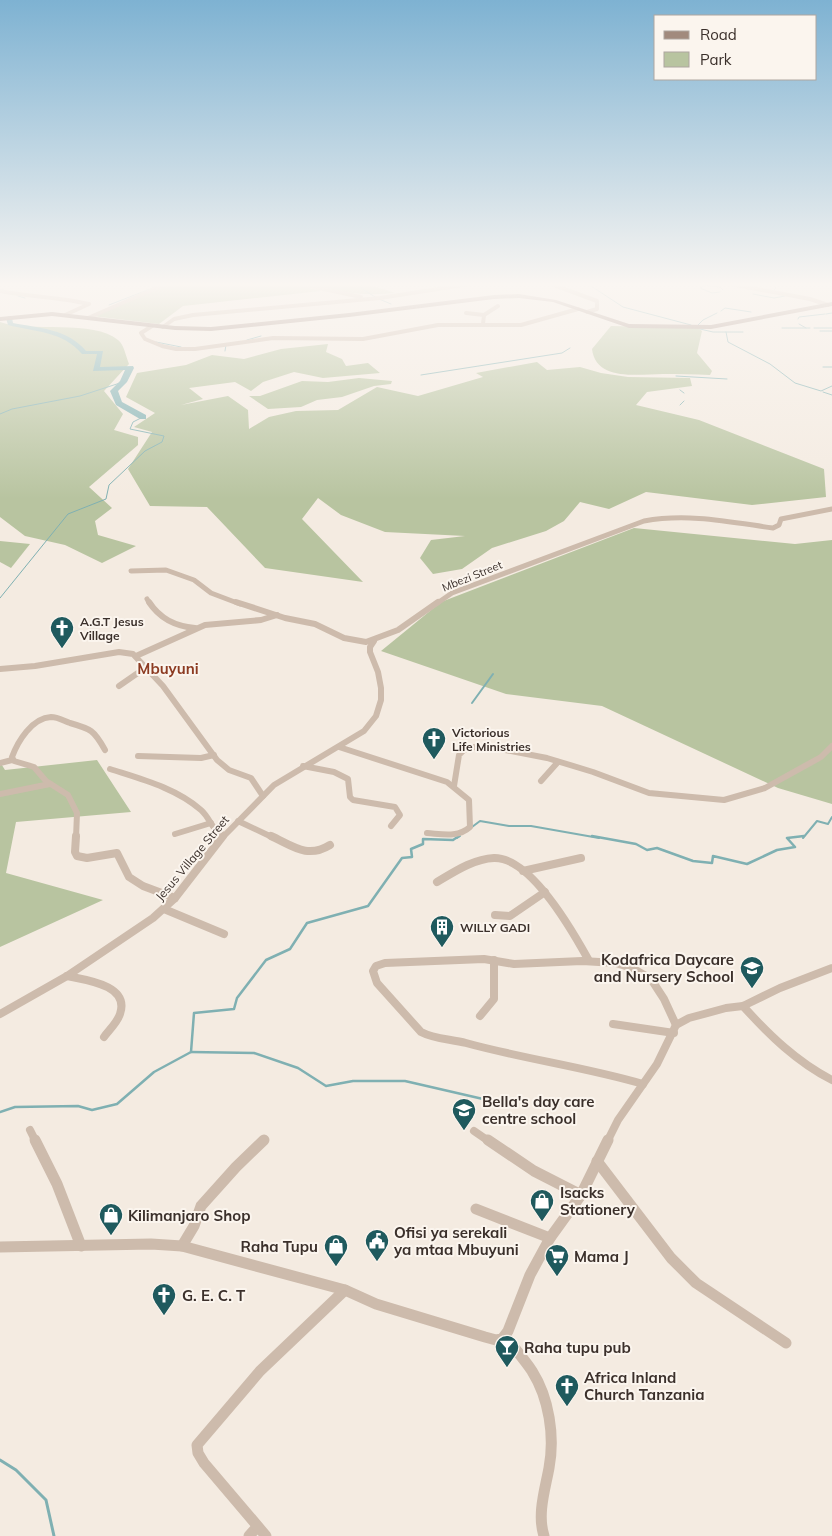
<svg xmlns="http://www.w3.org/2000/svg" width="832" height="1536" viewBox="0 0 832 1536" font-family="Mulish,sans-serif">
	<style>
		.green { fill: #b8c4a0 }
		.lines { fill: none; stroke-linecap: round; stroke-linejoin: round }
		.stream-far3 { stroke: #7fb0b2; stroke-width: 1 }
		.stream-far2 { stroke: #7fb0b2; stroke-width: 2 }
		.stream-far1 { stroke: #7fb0b2; stroke-width: 2.5 }
		.stream { stroke: #7fb0b2; stroke-width: 3 }
		.river { fill: #7fb0b2; fill-rule: evenodd }
		.street-far4 { stroke: #cdbbac; stroke-width: 4 }
		.street-far3 { stroke: #cdbbac; stroke-width: 5 }
		.street-far2 { stroke: #cdbbac; stroke-width: 6 }
		.street-far1 { stroke: #cdbbac; stroke-width: 8 }
		.street { stroke: #cdbbac; stroke-width: 11 }
		.secondary { fill: #a18a7d; fill-rule: evenodd }
		.labels { text-anchor: middle; dominant-baseline: central; stroke-width: 4; stroke-linejoin: round; paint-order: stroke }
		.far-street-label { font-size: 11px; fill: #3b302b; stroke: #fbf5ee }
		.poi-label { font-size: 12px; font-weight: bold; fill: #3b302b; stroke: #fbf5ee; text-anchor: start }
		.street-label { font-size: 12px; fill: #3b302b; stroke: #fbf5ee }
		.quarter-label { font-size: 15px; font-weight: bold; fill: #8c3b22; stroke: #fbf5ee }
		.near-poi-label { font-size: 15px; font-weight: bold; fill: #3b302b; stroke: #fbf5ee; text-anchor: start }
	</style>
	<rect width="100%" height="100%" fill="#f4ebe1"/>
	<g class="green">
		<polygon points="168,284 294,284 321,291 183,306 159,324 92,316"/>
		<path d="M 309,284 L 367,284 L 395,293 C 366,296 338,293 309,284 Z"/>
		<path d="M 0,322 C 30,333 94,319 118,340 C 124,344 126,357 129,364 L 104,391 L 123,414 L 114,430 L 138,437 L 138,445 L 89,487 L 112,508 L 95,521 L 98,535 L 136,546 L 102,563 L 65,545 L 25,536 L 0,517 Z"/>
		<path d="M 611,326 L 698,328 L 702,331 L 697,353 L 712,371 L 710,375 C 694,374 679,374 663,374 C 639,374 596,382 592,349 Z"/>
		<polygon points="328,344 326,352 342,359 346,366 368,363 380,373 323,378 294,372 263,382 251,391 235,382 189,388 203,399 181,405 228,396 248,410 249,429 269,417 296,411 338,410 377,387 418,396 483,377 476,373 537,362 547,370 580,367 601,373 628,377 690,378 692,386 647,392 636,405 699,420 824,469 826,497 752,505 646,492 609,509 580,502 564,521 546,531 492,548 462,569 433,574 420,558 431,540 465,536 385,532 341,515 318,498 302,519 363,582 265,568 207,507 150,506 128,469 152,432 134,427 155,413 126,397 137,373 186,365 212,355 244,359 281,349"/>
		<polygon points="359,378 392,381 391,384 374,386 342,397 317,400 301,407 268,409 249,396 260,396 302,381 328,382"/>
		<polygon points="634,528 795,544 832,540 832,804 778,788 602,706 506,694 381,651 441,602"/>
		<polygon points="0,541 30,544 11,568 0,562"/>
		<polygon points="97,760 131,812 16,822 6,873 103,900 0,947 0,762 5,770"/>
	</g>
	<g class="lines">
		<g class="stream-far3">
			<polyline points="360,284 362,289 377,298"/>
			<polyline points="588,284 623,307 691,325"/>
			<polyline points="695,284 720,287 723,290"/>
			<polyline points="716,284 730,285"/>
			<polyline points="773,284 776,288 773,291"/>
			<polyline points="158,285 161,284"/>
			<polyline points="470,285 477,284"/>
			<polyline points="704,286 700,288 712,293 720,292"/>
			<polyline points="753,294 774,298 785,296"/>
			<polyline points="18,296 25,298"/>
			<polyline points="379,299 391,304"/>
			<polyline points="109,305 155,287"/>
			<polyline points="721,311 725,308 751,312"/>
			<polyline points="826,314 832,313"/>
			<polyline points="798,319 799,317 825,314"/>
			<polyline points="799,324 806,328"/>
			<polyline points="698,325 703,320 717,313"/>
			<polyline points="782,328 810,328"/>
			<polyline points="814,328 832,328"/>
			<polyline points="700,329 713,332 743,332"/>
			<polyline points="820,331 832,331"/>
			<polyline points="726,332 728,342 770,364 795,383 821,391 832,386"/>
			<polyline points="247,340 261,336"/>
			<polyline points="156,342 181,347"/>
			<polyline points="225,351 226,345"/>
			<polyline points="823,367 832,367"/>
			<polyline points="421,375 562,353 570,348"/>
			<polyline points="676,376 727,379"/>
			<polyline points="680,390 684,393"/>
			<polyline points="823,392 832,395"/>
			<polyline points="680,405 684,401"/>
			<polyline points="0,414 12,409 80,396 123,382"/>
			<polyline points="0,598 68,514 106,499 109,485 145,451 162,442 164,436 130,429 133,422 143,417"/>
		</g>
		<g class="stream-far2">
			<polyline points="472,703 493,674"/>
			<polyline points="472,827 480,821 509,826 531,826 599,838"/>
			<polyline points="457,838 460,836"/>
			<polyline points="803,838 817,821 828,824 832,817"/>
		</g>
		<g class="stream-far1">
			<polyline points="592,836 636,844 647,850 657,848 693,861 712,863 713,856 747,864 777,850 795,847 787,838 804,836"/>
			<polyline points="191,1052 254,1053 298,1068 326,1086 353,1081 405,1081 496,1102"/>
			<polyline points="0,1112 15,1107 78,1106 92,1110 117,1104 154,1072 191,1052 194,1013 234,1009 237,998 266,960 290,949 307,923 368,906 402,858 412,857 411,849 423,844 423,839 453,840 459,836"/>
		</g>
		<polyline class="stream" points="0,1460 16,1470 46,1500 54,1536"/>
		<path class="river" d="M 9,316 L 12,318 L 13,323 C 39,328 68,329 86,351 L 103,351 L 100,367 L 133,366 L 134,368 L 127,382 L 118,391 L 122,402 L 146,415 L 146,419 L 140,419 L 116,405 L 110,391 L 120,381 L 125,370 L 93,371 L 97,354 L 82,354 C 63,331 35,332 8,325 L 6,318 Z"/>
		<g class="street-far4">
			<polyline points="300,284 361,297"/>
			<polyline points="551,284 597,301 597,309 587,312"/>
			<polyline points="730,284 810,299 828,305"/>
			<path d="M 0,291 C 30,297 60,297 89,304 L 65,315"/>
			<polyline points="466,313 484,315"/>
			<polyline points="88,318 166,284"/>
			<polyline points="483,324 484,315 498,306"/>
			<polyline points="152,326 141,333 145,339 162,346 176,349 195,349 273,338 363,339 438,325 521,325 578,309"/>
			<polyline points="163,327 174,319 193,315 380,298 470,284"/>
		</g>
		<g class="street-far3">
			<polyline points="131,571 166,570 194,580 211,593 240,604"/>
			<polyline points="147,599 150,604"/>
			<path d="M 436,604 L 452,593 L 644,521 C 688,513 730,522 773,528 L 779,525 L 781,519 L 832,509"/>
		</g>
		<g class="street-far2">
			<path d="M 149,602 C 160,619 175,626 195,628"/>
			<polyline points="236,602 285,618 315,624 344,638 366,642 398,630 438,602"/>
			<polyline points="136,656 205,625 261,620 277,615"/>
			<polyline points="0,669 35,666 119,652 133,654 163,686 217,760 229,770 251,778 263,796"/>
			<polyline points="119,686 145,668"/>
			<path d="M 339,747 L 447,782 L 469,800 L 470,827 C 458,838 442,834 427,833"/>
			<polyline points="138,756 201,758 214,755"/>
			<polyline points="0,763 12,760"/>
			<polyline points="303,766 334,772 348,779 350,797 353,800 395,807 400,815 391,826"/>
			<path d="M 110,769 C 141,779 176,788 201,810 C 211,819 211,830 224,835"/>
			<polyline points="541,781 558,762"/>
			<polyline points="454,786 459,755 464,750 472,747 500,749 547,758 593,772 649,793 724,800 765,788 821,757 832,746"/>
			<polyline points="0,794 50,784"/>
			<polyline points="238,821 274,838"/>
			<polyline points="175,834 211,823"/>
			<path d="M 76,838 L 77,813 L 68,795 L 46,781 L 34,767 L 14,761 L 12,757 C 18,741 32,718 51,717 C 58,717 64,721 70,723 C 91,729 94,730 105,750"/>
			<polyline points="222,838 274,785 364,731 376,716 381,700 381,688 378,672 370,652 370,647 374,641"/>
		</g>
		<g class="street-far1">
			<polyline points="76,836 75,852 77,856 87,858 117,853 129,877 143,886 175,898"/>
			<path d="M 271,836 C 293,846 307,859 330,845"/>
			<polyline points="523,871 581,858"/>
			<path d="M 437,882 C 454,872 473,859 494,858 C 530,857 572,930 588,959"/>
			<polyline points="164,909 224,934"/>
			<polyline points="495,915 510,916 545,892"/>
			<path d="M 67,976 C 86,980 130,985 120,1014 C 117,1023 109,1030 104,1037"/>
			<path d="M 743,1006 C 769,1035 797,1062 832,1080"/>
			<polyline points="0,1014 67,976 153,918 175,898 223,836"/>
			<polyline points="480,1016 494,999 494,960"/>
			<polyline points="613,1024 674,1033"/>
			<path d="M 643,1084 C 585,1067 524,1059 466,1043 C 451,1039 434,1039 421,1032 L 377,983 L 373,971 L 376,966 L 385,963 L 484,959 L 514,964 L 582,961 L 616,963 L 632,968 L 651,979 L 664,999 L 676,1025"/>
			<polyline points="30,1130 36,1142"/>
			<polyline points="474,1131 490,1142"/>
			<polyline points="262,1142 264,1140"/>
			<polyline points="607,1142 618,1120 657,1064 676,1025 689,1018 726,1008 743,1006 780,988 832,968"/>
		</g>
		<g class="street">
			<polyline points="35,1140 57,1184 81,1246"/>
			<polyline points="488,1140 534,1171 581,1195"/>
			<polyline points="597,1161 671,1258 696,1283 786,1343"/>
			<polyline points="476,1209 550,1238"/>
			<polyline points="182,1246 194,1226 201,1206 236,1167 264,1140"/>
			<polyline points="0,1247 151,1244 182,1246 345,1290 376,1304 485,1337 496,1340 502,1339 508,1331 530,1275 550,1238 581,1195 608,1140"/>
			<path d="M 506,1337 C 514,1348 524,1359 532,1371 C 549,1398 555,1436 549,1468 C 545,1490 537,1514 544,1536"/>
			<polyline points="249,1536 257,1527"/>
			<polyline points="266,1536 204,1463 198,1453 197,1445 260,1371 345,1290"/>
		</g>
		<polygon class="secondary" points="519,294 556,300 629,324 711,325 832,302 832,306 711,329 629,328 553,302 519,298 494,299 349,317 211,331 175,330 52,316 0,321 0,317 52,312 175,326 211,327 349,313 494,295"/>
	</g>
	<linearGradient id="sky" x2="0" y2="1"><stop stop-color="#7eb2d2"/><stop offset="0.57" stop-color="#faf6f2"/><stop offset="1" stop-color="#faf6f2" stop-opacity="0"/></linearGradient>
	<rect width="832" height="499" fill="url(#sky)"/>
	<defs>
		<g id="church-pin" transform="scale(1.25)"><path d="M0 17L-7.5 6A9.5 9.5 0 1 1 7.5 6Z" fill="#1f5a5e" stroke="#fbf5ee"/><path d="M-1.2-6h2.4v3.5h3.3v2.4h-3.3V6h-2.4V-.1h-3.3v-2.4h3.3Z" fill="#fff"/></g>
		<g id="building-pin" transform="scale(1.25)"><path d="M0 17L-7.5 6A9.5 9.5 0 1 1 7.5 6Z" fill="#1f5a5e" stroke="#fbf5ee"/><path d="M-4-6H4V6H1V3H-1V6H-4ZM-2.5-4.3h1.7v1.8h-1.7ZM.8-4.3h1.7v1.8H.8ZM-2.5-1h1.7V.8h-1.7ZM.8-1h1.7V.8H.8Z" fill="#fff"/></g>
		<g id="school-pin" transform="scale(1.25)"><path d="M0 17L-7.5 6A9.5 9.5 0 1 1 7.5 6Z" fill="#1f5a5e" stroke="#fbf5ee"/><path d="M0-5L7-2L0 1L-7-2ZM-4 1L0 2.5L4 1V4Q0 6-4 4Z" fill="#fff"/></g>
		<g id="shop-pin" transform="scale(1.25)"><path d="M0 17L-7.5 6A9.5 9.5 0 1 1 7.5 6Z" fill="#1f5a5e" stroke="#fbf5ee"/><path d="M-5-2.5h2.3a2.7 3.5 0 0 1 5.4 0H5L5.5 6h-11ZM-1.5-2.5h3a1.5 2.3 0 0 0-3 0Z" fill="#fff"/></g>
		<g id="civic-pin" transform="scale(1.25)"><path d="M0 17L-7.5 6A9.5 9.5 0 1 1 7.5 6Z" fill="#1f5a5e" stroke="#fbf5ee"/><path d="M-.6-6.5H3V-4.5H.6V-3L4-1V1h2V6H-6V1h2V-1L-.6-3ZM-1.2 2.5V6h2.4V2.5Z" fill="#fff"/></g>
		<g id="supermarket-pin" transform="scale(1.25)"><path d="M0 17L-7.5 6A9.5 9.5 0 1 1 7.5 6Z" fill="#1f5a5e" stroke="#fbf5ee"/><path d="M-6-5.5h2.5l.6 2H6L4.5 2H-2.5L-4.4-4H-6ZM-1.5 3.2a1.3 1.3 0 1 0 .1 0ZM3 3.2a1.3 1.3 0 1 0 .1 0Z" fill="#fff"/></g>
		<g id="bar-pin" transform="scale(1.25)"><path d="M0 17L-7.5 6A9.5 9.5 0 1 1 7.5 6Z" fill="#1f5a5e" stroke="#fbf5ee"/><path d="M-6-5H6L.8 .8V4.5H3.5V6h-7V4.5H-.8V.8Z" fill="#fff"/></g>
	</defs>
	<g fill-rule="evenodd">
		<use href="#church-pin" x="62" y="628"/>
		<use href="#church-pin" x="434" y="739"/>
		<use href="#building-pin" x="442" y="927"/>
		<use href="#school-pin" x="752" y="968"/>
		<use href="#school-pin" x="464" y="1110"/>
		<use href="#shop-pin" x="542" y="1201"/>
		<use href="#shop-pin" x="111" y="1215"/>
		<use href="#civic-pin" x="377" y="1241"/>
		<use href="#shop-pin" x="336" y="1246"/>
		<use href="#supermarket-pin" x="557" y="1256"/>
		<use href="#church-pin" x="164" y="1295"/>
		<use href="#bar-pin" x="507" y="1347"/>
		<use href="#church-pin" x="567" y="1386"/>
	</g>
	<g class="labels">
		<g class="far-street-label">
			<text transform="translate(472 576) rotate(-22)">Mbezi Street</text>
		</g>
		<g class="poi-label">
			<text x="80" y="621">A.G.T Jesus<tspan x="80" dy="14">Village</tspan></text>
			<text x="452" y="732">Victorious<tspan x="452" dy="14">Life Ministries</tspan></text>
			<text x="460" y="927">WILLY GADI</text>
		</g>
		<g class="street-label">
			<text transform="translate(192 858) rotate(-50)">Jesus Village Street</text>
		</g>
		<g class="quarter-label">
			<text x="168" y="668">Mbuyuni</text>
		</g>
		<g class="near-poi-label">
			<text x="734" y="959" text-anchor="end">Kodafrica Daycare<tspan x="734" dy="17">and Nursery School</tspan></text>
			<text x="482" y="1101">Bella's day care<tspan x="482" dy="17">centre school</tspan></text>
			<text x="560" y="1192">Isacks<tspan x="560" dy="17">Stationery</tspan></text>
			<text x="128" y="1215">Kilimanjaro Shop</text>
			<text x="394" y="1232">Ofisi ya serekali<tspan x="394" dy="17">ya mtaa Mbuyuni</tspan></text>
			<text x="318" y="1246" text-anchor="end">Raha Tupu</text>
			<text x="574" y="1256">Mama J</text>
			<text x="182" y="1295">G. E. C. T</text>
			<text x="524" y="1347">Raha tupu pub</text>
			<text x="584" y="1377">Africa Inland<tspan x="584" dy="17">Church Tanzania</tspan></text>
		</g>
	</g>
	<rect x="654" y="15" width="162" height="65" fill="#fbf5ee" stroke="#aea6a0"/>
	<rect x="664" y="31" width="25" height="8" fill="#a18a7d" stroke="#aea6a0"/>
	<text x="700" y="40" font-size="15" fill="#3b302b">Road</text>
	<rect x="664" y="52" width="25" height="15" fill="#b8c4a0" stroke="#aea6a0"/>
	<text x="700" y="65" font-size="15" fill="#3b302b">Park</text>
</svg>
